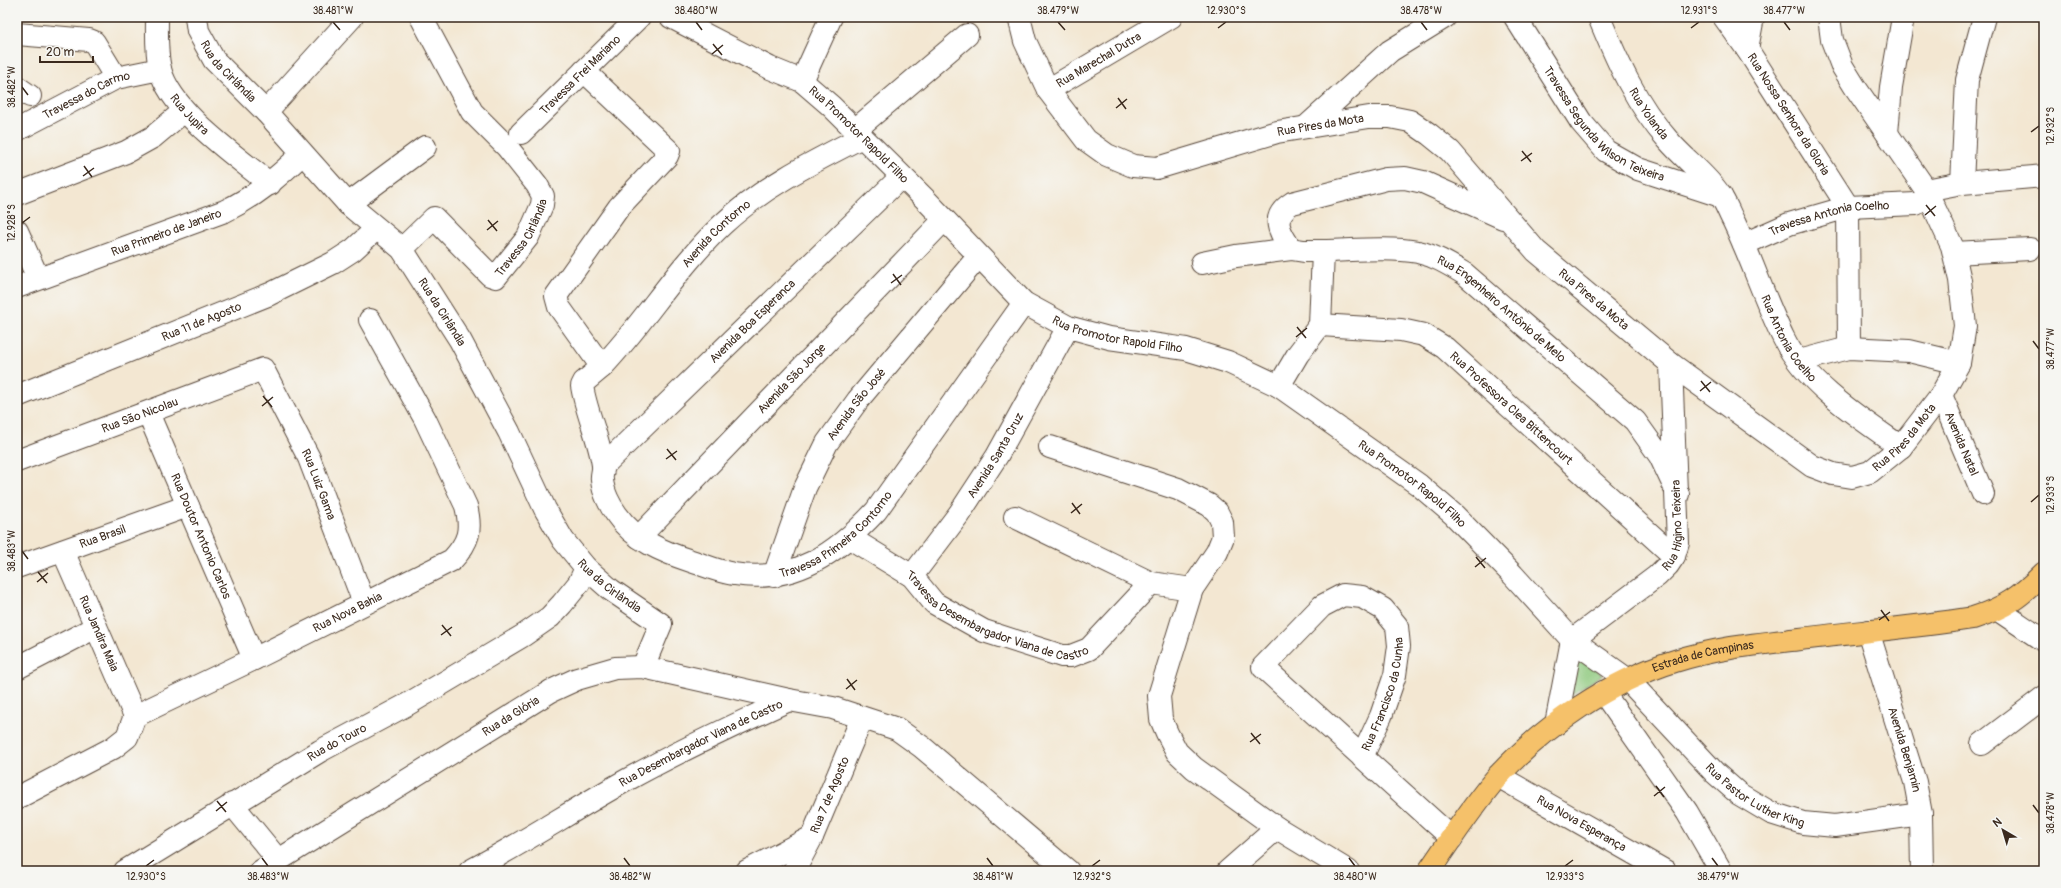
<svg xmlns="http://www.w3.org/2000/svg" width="2061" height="888" viewBox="0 0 2061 888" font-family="Pangolin,sans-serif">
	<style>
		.green { fill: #8ec97e; stroke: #647a4e }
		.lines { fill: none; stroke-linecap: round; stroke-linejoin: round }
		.minor-casing { stroke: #574639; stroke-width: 24 }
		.major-casing { stroke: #574639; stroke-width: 24 }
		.minor { stroke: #fff; stroke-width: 22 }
		.major { stroke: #f5c16b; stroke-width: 22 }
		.ticks { fill: none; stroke: #3b2a1e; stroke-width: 1.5 }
		.labels { text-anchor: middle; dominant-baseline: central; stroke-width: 4; stroke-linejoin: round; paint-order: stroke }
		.street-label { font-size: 12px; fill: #3b2a1e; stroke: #f6f6f2 }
		.neatline { fill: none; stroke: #3b2a1e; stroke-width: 1.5 }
		.ticks-label { font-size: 10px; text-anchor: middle; fill: #3b2a1e }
	</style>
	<rect width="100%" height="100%" fill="#f6f6f2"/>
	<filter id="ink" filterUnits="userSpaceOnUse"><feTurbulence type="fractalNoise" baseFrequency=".025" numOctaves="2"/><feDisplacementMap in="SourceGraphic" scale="8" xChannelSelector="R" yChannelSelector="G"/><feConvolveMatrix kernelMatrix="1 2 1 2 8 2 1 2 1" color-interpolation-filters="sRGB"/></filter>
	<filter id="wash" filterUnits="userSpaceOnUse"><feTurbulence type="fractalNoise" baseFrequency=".012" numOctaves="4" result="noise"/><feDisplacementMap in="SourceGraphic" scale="16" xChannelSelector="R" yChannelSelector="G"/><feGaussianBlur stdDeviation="0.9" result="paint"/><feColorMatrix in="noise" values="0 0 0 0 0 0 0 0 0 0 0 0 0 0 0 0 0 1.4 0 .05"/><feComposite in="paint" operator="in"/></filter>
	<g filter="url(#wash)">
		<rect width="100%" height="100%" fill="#f3e7d2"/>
		<polygon class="green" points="1584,655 1602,675 1570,696 1575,658"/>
	</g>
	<g filter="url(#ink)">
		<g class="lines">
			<g class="minor-casing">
				<g id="minor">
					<path id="s1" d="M 157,17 C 157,34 156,52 160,69 C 171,112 236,156 270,184"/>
					<path id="s2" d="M 196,17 L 198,31 L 214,60 L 266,112 L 348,204 L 402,249 L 460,340 L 509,432 L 545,509 L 563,540 L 586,568 L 611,590 L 661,624 L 643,667"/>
					<path id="s3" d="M 671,17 L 770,68 L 802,81 L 831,106 L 925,199 L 1024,303 L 1068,327 L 1109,338 L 1186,349 L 1228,362 L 1279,386 L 1419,485 L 1454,515 L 1513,575 L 1572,640 L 1627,679 L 1715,773 L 1739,794 L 1771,813 L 1803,823 L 1835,826 L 1921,814"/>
					<path id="s4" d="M 1019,17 L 1025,41 L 1048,90 L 1086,140 L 1107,155 L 1133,166 L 1157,168 L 1277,132 L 1369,117 L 1390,117 L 1410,121 L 1429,134 L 1450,151 L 1536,251 L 1671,364 L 1812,466 L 1833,474 L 1852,477 L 1870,472 L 1901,447 L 1941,395 L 1959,363 L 1965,326 L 1960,280 L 1952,246 L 1926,190 L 1855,87 L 1842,66 L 1832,40 L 1829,17"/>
					<path id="s5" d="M 1515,17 L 1581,122 L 1606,151 L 1638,169 L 1721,196"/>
					<path id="s6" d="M 1599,17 C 1617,61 1636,104 1668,140 C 1685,160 1706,174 1720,195 C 1726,203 1729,213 1734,222 C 1752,260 1765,301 1784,339 C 1806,384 1861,419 1901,447"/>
					<polyline points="1724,17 1747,49"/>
					<path id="s7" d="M 1753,17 L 1747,49 L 1848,207 L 1849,348"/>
					<polyline points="17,34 89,40 94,42 116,78"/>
					<path id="s8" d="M 584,71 L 669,151 L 667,156 L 619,207 L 556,296 L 559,307 L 602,367 L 584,382 L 582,386 C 586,412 599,438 603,465 C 604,470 601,475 602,480 C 603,492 610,506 617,515 C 634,540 663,552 691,561 C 704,565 719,572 734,574 C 794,584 837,553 876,511 L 1024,303"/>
					<polyline points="802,81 831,17"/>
					<polyline points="17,87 30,96"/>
					<path id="s9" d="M 1048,90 L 1171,17"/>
					<polyline points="266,112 352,17"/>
					<polyline points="1306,127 1390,51 1445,17"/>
					<path id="s10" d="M 17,130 L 116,78 L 160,69"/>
					<polyline points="855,130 967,35"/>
					<path id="s11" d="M 521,133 L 639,17"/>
					<polyline points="1887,133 1891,87 1903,17"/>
					<polyline points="1962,183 1967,80 1984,17"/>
					<polyline points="1926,190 1962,183 2044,176"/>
					<polyline points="17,194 126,152 153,137 184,111"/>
					<polyline points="348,204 425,147"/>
					<path id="s12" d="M 1503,218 L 1423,182 L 1405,178 L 1386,179 L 1292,203 C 1270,217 1279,232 1291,249 L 1304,251 C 1340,252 1384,246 1418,252 C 1436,256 1450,265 1465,274 L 1635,421 L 1660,456 L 1678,494"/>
					<polyline points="17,231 38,278"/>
					<path id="s13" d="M 1744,244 L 1789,224 L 1848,207 L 1916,204"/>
					<path id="s14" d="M 402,249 L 434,218 L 490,275 L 496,277 L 528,237 L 542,205 L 543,196 L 537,185 L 507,147 L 472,112 L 421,17"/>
					<polyline points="1954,253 2030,249"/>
					<polyline points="1202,263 1236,256 1291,249"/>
					<path id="s15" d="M 17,287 L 225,211 C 256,196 277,178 302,154"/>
					<path id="s16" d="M 1320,325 L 1401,330 L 1424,335 L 1445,348 L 1674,556"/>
					<polyline points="1799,361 1849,348 1909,351 1959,363"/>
					<path id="s17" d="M 602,367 C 645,322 677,267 723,224 C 764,186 813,162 862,137"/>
					<polyline points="1279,386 1298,354 1320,325 1323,252"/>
					<path id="s18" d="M 1941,395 L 1983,494"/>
					<path id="s19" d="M 17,396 L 270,294 L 333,263 L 353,250 L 376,229"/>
					<path id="s20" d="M 148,413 L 254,659"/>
					<polyline points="1050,447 1178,489 1209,505 1217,512 1222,522 1223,537 1217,552 1192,589 1159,696 1161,719 1167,733 1177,752 1194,768 1277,828 1348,871"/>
					<path id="s21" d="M 17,461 L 263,369 L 309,458 L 364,603"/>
					<path id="s22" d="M 603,466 L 901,177"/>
					<polyline points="1015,517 1151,583 1192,589"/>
					<path id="s23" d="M 639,537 L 944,220"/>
					<path id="s24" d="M 850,538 L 912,576 L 934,603 L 984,631 L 1062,656 L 1071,656 L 1089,649 L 1151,583"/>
					<path id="s25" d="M 63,551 L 135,716"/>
					<path id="s26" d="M 17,567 L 188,506"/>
					<path id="s27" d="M 774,576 L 805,488 L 827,443 L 858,400 L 978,257"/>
					<path id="s28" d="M 912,576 L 959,514 L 997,456 L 1068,327"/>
					<polyline points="1998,610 2044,641"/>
					<path id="s29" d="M 1868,631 L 1915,782 L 1921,814 L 1922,871"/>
					<path id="s30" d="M 1572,640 L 1657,576 L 1668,565 L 1674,556 L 1678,543 L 1671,364"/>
					<polyline points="17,668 96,627"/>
					<polyline points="1603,692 1687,812 1721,871"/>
					<polyline points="1556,724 1572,640"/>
					<polyline points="1982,744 2044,697"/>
					<path id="s31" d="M 1362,757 L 1381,716 L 1395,675 L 1399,646 L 1397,626 L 1383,609 L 1362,597 L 1343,595 L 1322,606 L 1263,667 L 1452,838"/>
					<path id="s32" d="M 1498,776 L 1665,871"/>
					<path id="s33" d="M 17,798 L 113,748 L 127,737 L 135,716 L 254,659 L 452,560 C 469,542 472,530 466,506 L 425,419 L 370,320"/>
					<polyline points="232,804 278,860"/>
					<path id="s34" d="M 125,871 L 320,751 L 408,704 L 524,635 L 550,617 L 562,604 L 579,583 L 586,568"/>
					<path id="s35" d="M 261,871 L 551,691 L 577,679 L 615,668 L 643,667 L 789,700 L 833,708 L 897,729 L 922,747 L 1068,871"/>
					<path id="s36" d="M 470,871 C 523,843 573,810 625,781 C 679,751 734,725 789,700"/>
					<polyline points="747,871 812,837"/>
					<path id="s37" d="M 794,871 L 812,837 L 862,718"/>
					<polyline points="1228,871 1277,828"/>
				</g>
			</g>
			<g class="major-casing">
				<g id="major">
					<path id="s38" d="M 1429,871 C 1451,839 1473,805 1498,776 C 1544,726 1610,681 1675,661 C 1715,648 1758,644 1800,639 C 1858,632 1916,627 1973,618 C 2005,608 2020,597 2044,573"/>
				</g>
			</g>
			<use href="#minor" class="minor"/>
			<use href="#major" class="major"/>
		</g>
	</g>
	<path class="ticks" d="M 333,22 L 340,30M 696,22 L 702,30M 1058,22 L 1065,30M 1421,22 L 1427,30M 1784,22 L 1790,30M 1218,28 L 1226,22M 1691,28 L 1699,22M 713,44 L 722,55M 712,54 L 723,45M 22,87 L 28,95M 1118,98 L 1126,109M 1116,108 L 1127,99M 2031,132 L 2039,126M 1522,151 L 1531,162M 1521,161 L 1532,153M 84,166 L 92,177M 83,176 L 94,168M 1926,205 L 1935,216M 1925,215 L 1936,206M 488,220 L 497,231M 22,223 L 30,217M 487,230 L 498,221M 893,274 L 901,285M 891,283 L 902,275M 1297,327 L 1306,338M 1296,337 L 1307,328M 2033,341 L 2039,349M 1701,381 L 1710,392M 1700,391 L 1711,382M 263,396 L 272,407M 262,406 L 273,397M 667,449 L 676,460M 666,459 L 677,451M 2031,502 L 2039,495M 1072,503 L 1080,514M 1071,513 L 1082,504M 22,551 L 28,559M 1476,557 L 1485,568M 1475,567 L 1486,558M 38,572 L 47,583M 37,582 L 48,573M 1881,610 L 1889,621M 1879,620 L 1890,612M 442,625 L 451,636M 441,635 L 452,627M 847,679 L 855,690M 846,689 L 857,680M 1251,733 L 1260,744M 1250,742 L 1261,734M 1656,786 L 1664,797M 1654,796 L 1665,787M 217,801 L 226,812M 2033,805 L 2039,813M 216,811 L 227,802M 262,858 L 268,866M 624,858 L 630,866M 987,858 L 993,866M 1349,858 L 1355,866M 1712,858 L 1718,866M 146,866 L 154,860M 1092,866 L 1100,860M 1565,866 L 1573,860"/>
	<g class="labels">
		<g class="street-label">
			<text stroke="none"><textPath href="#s9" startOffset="59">Rua Marechal Dutra</textPath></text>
			<text stroke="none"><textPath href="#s2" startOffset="65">Rua da Cirlândia</textPath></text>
			<text stroke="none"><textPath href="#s11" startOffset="83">Travessa Frei Mariano</textPath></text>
			<text stroke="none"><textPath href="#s10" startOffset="78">Travessa do Carmo</textPath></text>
			<text stroke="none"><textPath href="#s1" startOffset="107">Rua Jupira</textPath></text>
			<text stroke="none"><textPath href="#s6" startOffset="109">Rua Yolanda</textPath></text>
			<text stroke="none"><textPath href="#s7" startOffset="110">Rua Nossa Senhora da Gloria</textPath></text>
			<text stroke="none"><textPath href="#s5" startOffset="143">Travessa Segunda Wilson Teixeira</textPath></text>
			<text stroke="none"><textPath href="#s4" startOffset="389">Rua Pires da Mota</textPath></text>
			<text stroke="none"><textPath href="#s3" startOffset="224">Rua Promotor Rapold Filho</textPath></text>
			<text stroke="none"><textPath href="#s13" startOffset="90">Travessa Antonia Coelho</textPath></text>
			<text stroke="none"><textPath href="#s15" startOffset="159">Rua Primeiro de Janeiro</textPath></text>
			<text stroke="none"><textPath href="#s14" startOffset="178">Travessa Cirlândia</textPath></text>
			<text stroke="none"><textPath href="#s17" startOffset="176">Avenida Contorno</textPath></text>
			<text stroke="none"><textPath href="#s4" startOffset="737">Rua Pires da Mota</textPath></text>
			<text stroke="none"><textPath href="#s12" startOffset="506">Rua Engenheiro Antônio de Melo</textPath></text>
			<text stroke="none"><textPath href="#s2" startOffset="389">Rua da Cirlândia</textPath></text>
			<text stroke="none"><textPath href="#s19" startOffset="199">Rua 11 de Agosto</textPath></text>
			<text stroke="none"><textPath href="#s22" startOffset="208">Avenida Boa Esperanca</textPath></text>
			<text stroke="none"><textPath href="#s3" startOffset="560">Rua Promotor Rapold Filho</textPath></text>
			<text stroke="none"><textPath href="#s6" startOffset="377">Rua Antonia Coelho</textPath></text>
			<text stroke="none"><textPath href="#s23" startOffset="220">Avenida São Jorge</textPath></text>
			<text stroke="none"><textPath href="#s27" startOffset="192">Avenida São José</textPath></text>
			<text stroke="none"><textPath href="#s16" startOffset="219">Rua Professora Clea Bittencourt</textPath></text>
			<text stroke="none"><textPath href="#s21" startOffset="131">Rua São Nicolau</textPath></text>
			<text stroke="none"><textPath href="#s4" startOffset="1121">Rua Pires da Mota</textPath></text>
			<text stroke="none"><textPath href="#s18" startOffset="53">Avenida Natal</textPath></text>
			<text stroke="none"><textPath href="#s28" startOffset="147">Avenida Santa Cruz</textPath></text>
			<text stroke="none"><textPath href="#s21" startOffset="391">Rua Luiz Gama</textPath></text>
			<text stroke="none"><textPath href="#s3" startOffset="896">Rua Promotor Rapold Filho</textPath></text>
			<text stroke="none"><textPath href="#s30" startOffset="163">Rua Higino Teixeira</textPath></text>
			<text stroke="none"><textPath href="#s8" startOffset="799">Travessa Primeira Contorno</textPath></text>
			<text stroke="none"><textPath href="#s20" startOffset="134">Rua Doutor Antonio Carlos</textPath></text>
			<text stroke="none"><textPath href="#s26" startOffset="91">Rua Brasil</textPath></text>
			<text stroke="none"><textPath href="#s2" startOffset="713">Rua da Cirlândia</textPath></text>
			<text stroke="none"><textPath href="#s24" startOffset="171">Travessa Desembargador Viana de Castro</textPath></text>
			<text stroke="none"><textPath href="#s33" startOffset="385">Rua Nova Bahia</textPath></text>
			<text stroke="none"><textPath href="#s25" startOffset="90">Rua Jandira Maia</textPath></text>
			<text stroke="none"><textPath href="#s38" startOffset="359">Estrada de Campinas</textPath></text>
			<text stroke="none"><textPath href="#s31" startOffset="67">Rua Francisco da Cunha</textPath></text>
			<text stroke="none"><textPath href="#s35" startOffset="294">Rua da Glória</textPath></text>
			<text stroke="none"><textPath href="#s34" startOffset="248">Rua do Touro</textPath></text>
			<text stroke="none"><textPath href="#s36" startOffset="264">Rua Desembargador Viana de Castro</textPath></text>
			<text stroke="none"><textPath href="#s29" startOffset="124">Avenida Benjamin</textPath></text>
			<text stroke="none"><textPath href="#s3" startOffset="1363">Rua Pastor Luther King</textPath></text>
			<text stroke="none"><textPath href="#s37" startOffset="84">Rua 7 de Agosto</textPath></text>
			<text stroke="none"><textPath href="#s32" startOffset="96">Rua Nova Esperança</textPath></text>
		</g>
	</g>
	<rect width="2061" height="888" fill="none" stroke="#f6f6f2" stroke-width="44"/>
	<g transform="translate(2003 830) rotate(322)" stroke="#f6f6f2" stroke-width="3" paint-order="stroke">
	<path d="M0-3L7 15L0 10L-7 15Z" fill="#3b2a1e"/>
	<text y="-6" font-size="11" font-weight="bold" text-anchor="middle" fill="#3b2a1e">N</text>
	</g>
	<path d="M40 56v6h53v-6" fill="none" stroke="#3b2a1e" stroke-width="2"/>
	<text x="46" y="56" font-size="12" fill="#3b2a1e" stroke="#f6f6f2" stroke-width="3" paint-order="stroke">20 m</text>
	<rect x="22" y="22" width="2017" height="844" class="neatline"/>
	<g class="ticks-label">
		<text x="333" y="14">38.481°W</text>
		<text x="696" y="14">38.480°W</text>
		<text x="1058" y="14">38.479°W</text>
		<text x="1226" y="14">12.930°S</text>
		<text x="1421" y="14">38.478°W</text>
		<text x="1699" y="14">12.931°S</text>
		<text x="1784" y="14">38.477°W</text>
		<text transform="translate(11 87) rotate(-90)" y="4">38.482°W</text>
		<text transform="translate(2050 126) rotate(-90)" y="4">12.932°S</text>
		<text transform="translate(11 223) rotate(-90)" y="4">12.928°S</text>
		<text transform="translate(2050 349) rotate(-90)" y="4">38.477°W</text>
		<text transform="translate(2050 495) rotate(-90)" y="4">12.933°S</text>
		<text transform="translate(11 551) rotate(-90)" y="4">38.483°W</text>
		<text transform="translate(2050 813) rotate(-90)" y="4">38.478°W</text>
		<text x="146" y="880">12.930°S</text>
		<text x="268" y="880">38.483°W</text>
		<text x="630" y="880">38.482°W</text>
		<text x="993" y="880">38.481°W</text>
		<text x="1092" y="880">12.932°S</text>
		<text x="1355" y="880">38.480°W</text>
		<text x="1565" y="880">12.933°S</text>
		<text x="1718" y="880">38.479°W</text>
	</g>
</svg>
